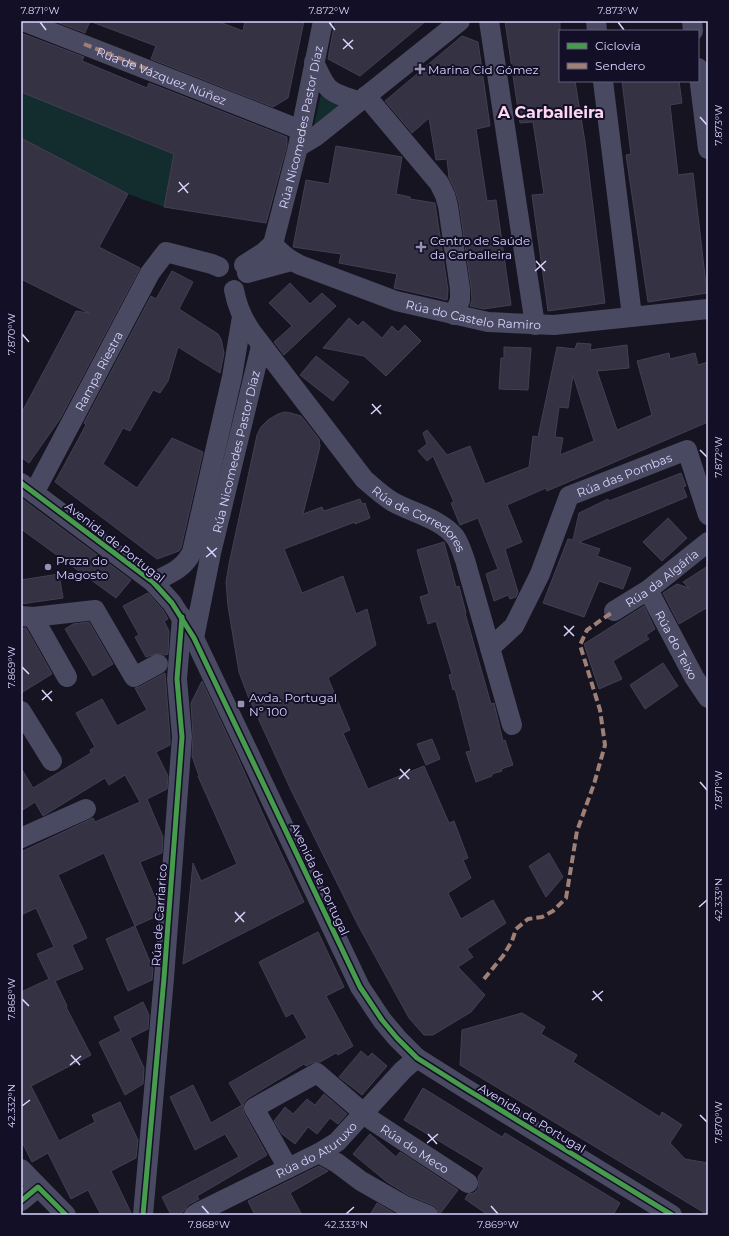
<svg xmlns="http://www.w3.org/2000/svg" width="729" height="1236" viewBox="0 0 729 1236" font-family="Montserrat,sans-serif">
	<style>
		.green { fill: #132c2d }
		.building { fill: #343243; stroke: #433f54; fill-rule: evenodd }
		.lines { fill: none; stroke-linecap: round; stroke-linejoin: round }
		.minor { stroke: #4a4962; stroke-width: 20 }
		.quiet { stroke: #9e8076; stroke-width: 4; stroke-dasharray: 8 4; stroke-linecap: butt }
		.cycleway-casing { stroke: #130f26; stroke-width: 8 }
		.cycleway { stroke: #469c4c; stroke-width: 5 }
		.ticks { fill: none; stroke: #d9d4ff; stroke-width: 1.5 }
		.poi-dot { fill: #9591b1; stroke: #130f26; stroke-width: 1.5 }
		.labels { text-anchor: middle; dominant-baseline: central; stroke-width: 4; stroke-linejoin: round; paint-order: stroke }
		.poi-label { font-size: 12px; fill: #d9d4ff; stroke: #130f26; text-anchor: start }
		.street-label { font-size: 12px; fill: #d9d4ff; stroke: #130f26 }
		.district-label { font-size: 16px; font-weight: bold; fill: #ffd6f0; stroke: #130f26 }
		.neatline { fill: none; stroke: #d9d4ff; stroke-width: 1.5 }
		.ticks-label { font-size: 10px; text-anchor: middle; fill: #d9d4ff }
	</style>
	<rect width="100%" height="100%" fill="#161421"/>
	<g class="green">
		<polygon points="21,92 184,158 172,164 164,207 128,194 21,139"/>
		<polygon points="321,94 344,104 313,130"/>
	</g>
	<g class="building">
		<polygon points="54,21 90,21 85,33"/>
		<polygon points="92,21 217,21 243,31 245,21 304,21 288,98 273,107 151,59 156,46 92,22"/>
		<polygon points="335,21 426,21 360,76 328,59"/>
		<polygon points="505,21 560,21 560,81 575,81 585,142 605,303 548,311 532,195 544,194 533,122 520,123"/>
		<polygon points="21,33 84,57 82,61 147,88 149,83 287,137 287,145 266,223 164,207 174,154 21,92"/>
		<polygon points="462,36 478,42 490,126 476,129 487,201 496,200 511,305 484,309 470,306 472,300 471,287 459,203 455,190 449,178 447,159 436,160 429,118 412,133 385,101"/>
		<polygon points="622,81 679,81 682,103 670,105 678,175 693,173 707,293 648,302 626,155 631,154"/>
		<polygon points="21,138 128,194 99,247 140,268 60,419 29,463 21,457 21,414 76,311 89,313 21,279"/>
		<polygon points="336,146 402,157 396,194 410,197 410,199 435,203 448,290 447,300 394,288 397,274 339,263 341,254 293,247 306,180 329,184"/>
		<polygon points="172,271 193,282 179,309 218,334 221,339 224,353 220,373 178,347 168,381 160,393 153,390 130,431 123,428 103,464 137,488 172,438 203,452 181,548 179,551 157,559 55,482 86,425 84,423 151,296 156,299"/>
		<polygon points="290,283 310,304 322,293 336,306 284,355 274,342 292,326 269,303"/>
		<polygon points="349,318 358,326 363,321 382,338 392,326 398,332 405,325 421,341 386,376 364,356 323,348"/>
		<path d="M 577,343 L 591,344 L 590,350 L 627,345 L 629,368 L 597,371 L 617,430 L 652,415 L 637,361 L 669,353 L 670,359 L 695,353 L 698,365 L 708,362 L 708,422 L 547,491 L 546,488 L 507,505 L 522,542 L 505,549 L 518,592 L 516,597 L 510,599 L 508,595 L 494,601 L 486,574 L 498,569 L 478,518 L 460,525 L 451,503 L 454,502 L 433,456 L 427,461 L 418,451 L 427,444 L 423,433 L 427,430 L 447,455 L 470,446 L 485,484 L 529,467 L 533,436 L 538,437 L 557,347 L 575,349 ZM 573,375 L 594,441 L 560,455 L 563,438 L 555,437 L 559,407 L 568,408 Z"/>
		<polygon points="504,347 531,348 528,390 499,389 501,358 504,358"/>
		<polygon points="316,356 349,382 333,401 300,375"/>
		<polygon points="285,412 291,413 301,416 319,439 320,446 318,455 303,514 322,507 324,511 360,499 362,504 365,503 370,518 355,524 355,522 284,549 302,593 343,576 356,614 367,609 376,645 328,678 350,730 343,733 368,789 424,766 449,823 454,821 468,858 463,860 471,878 448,893 461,919 493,900 506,923 467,949 473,957 458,967 485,995 471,1012 433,1035 424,1035 409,1018 358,925 292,792 248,696 239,672 228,606 226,582 229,564 257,435 261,427 268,420 278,414"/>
		<polygon points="681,473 686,486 683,487 687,497 579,542 600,549 597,556 631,568 623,589 599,581 584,617 543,603 568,539 573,540 579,513 608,499 609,501"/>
		<polygon points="21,498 131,580 116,598 21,529"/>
		<polygon points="668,518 687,538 662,561 643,542"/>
		<polygon points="444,542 456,587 459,586 466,613 465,613 491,704 494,703 503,741 505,740 513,765 501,769 502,771 492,774 492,776 476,782 466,752 471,751 455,689 453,690 449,675 452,674 436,621 428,624 420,597 429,594 417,550"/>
		<polygon points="708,566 708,607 679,624 663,593 677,584 689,588 683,582"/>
		<polygon points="59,574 63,598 21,604 21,580"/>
		<polygon points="148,593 163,610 168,619 164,621 169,631 168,654 165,655 158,653 146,657 135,637 139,635 123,606"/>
		<polygon points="644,606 655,629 646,635 649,639 613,661 622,679 599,689 584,644"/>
		<polygon points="89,622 113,664 93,676 65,629 73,624"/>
		<polygon points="21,628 26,628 52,674 21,693"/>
		<polygon points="663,663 678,686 645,709 630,685"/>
		<polygon points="165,673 170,737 170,745 156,752 168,776 167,789 147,799 163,837 162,853 140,862 158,905 157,916 135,926 104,853 58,875 87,938 72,945 83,969 55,981 67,1006 66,1007 91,1055 31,1086 59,1141 95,1122 92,1115 120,1102 138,1140 136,1158 111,1171 132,1215 101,1215 88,1190 71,1199 48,1153 32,1162 21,1140 21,992 49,979 37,954 54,947 36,908 21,915 21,852 93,818 95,822 140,802 125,775 109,785 105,778 43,816 35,802 21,811 21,768 33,788 91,753 90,750 95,747 76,713 102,699 117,726 147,710 135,688 139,687"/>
		<polygon points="202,681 239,760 266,821 304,902 183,964 193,863 201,881 237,864 198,776 199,776 192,756 193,736 191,703"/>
		<polygon points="432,739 440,759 426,765 417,744"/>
		<polygon points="549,853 563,877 546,897 529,866"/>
		<polygon points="135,926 153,969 152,980 128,991 106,939"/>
		<polygon points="318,932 344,987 326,996 353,1046 338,1055 336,1053 320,1062 312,1063 306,1066 304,1064 248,1098 244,1102 243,1108 244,1113 267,1155 197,1196 199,1199 188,1205 183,1212 178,1215 171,1215 162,1197 239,1157 225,1134 195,1150 170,1097 193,1085 211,1123 242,1105 229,1083 307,1038 293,1013 286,1017 259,962"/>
		<polygon points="143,1002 149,1015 148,1029 130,1038 144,1068 143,1084 125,1095 99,1042 121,1031 114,1017"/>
		<polygon points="522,1013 545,1027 541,1034 577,1055 573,1062 660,1117 662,1112 682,1125 670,1143 685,1159 708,1163 708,1215 460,1065 462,1030"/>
		<polygon points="361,1051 368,1057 372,1053 387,1066 362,1095 339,1077"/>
		<polygon points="423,1088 502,1137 505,1133 620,1203 613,1215 488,1215 465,1199 468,1194 474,1193 478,1189 479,1183 478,1177 484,1168 404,1120"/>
		<polygon points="324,1094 347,1114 338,1124 330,1118 317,1134 308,1127 295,1144 282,1134 274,1121 285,1107 293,1114 307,1099 315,1105"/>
		<polygon points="370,1134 396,1157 400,1152 458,1190 439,1215 437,1208 433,1205 408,1195 387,1182 353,1154"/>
		<polygon points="319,1166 328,1171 290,1193 302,1215 255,1215 248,1201"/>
		<polygon points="377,1203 397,1215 370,1215"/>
	</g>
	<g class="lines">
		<g class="minor">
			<path id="s1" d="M 23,21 L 301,130"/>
			<polyline points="489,21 535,325"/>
			<polyline points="596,21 597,31"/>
			<polyline points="692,21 693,31"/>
			<path d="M 314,62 C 327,91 328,92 358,101"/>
			<polyline points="698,68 708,149"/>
			<polyline points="603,81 632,316"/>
			<polyline points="366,96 439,183 445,195 448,206 460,289 460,300 454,315"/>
			<polyline points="298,147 315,137 460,21"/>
			<path id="s2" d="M 273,244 C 281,254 289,260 300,265 L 396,301 L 488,322 L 554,325 L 708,309"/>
			<path id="s3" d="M 244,265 L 263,253 L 273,244 L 298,147 L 301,130 L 323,21"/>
			<polyline points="247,273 291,261"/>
			<path id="s4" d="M 234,290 C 237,306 242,318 251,331 L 364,479 C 373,487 383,496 393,502 C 413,513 441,519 455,537 C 460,544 462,552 465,560 L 512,725"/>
			<polyline points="21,483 153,582 172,603 194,638 360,987 382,1020 397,1038 417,1058 463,1087 672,1215"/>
			<path id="s5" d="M 34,493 L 150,273 L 166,252 L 212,264 L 219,267"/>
			<path d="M 153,582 C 169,574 184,569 192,552 L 232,377 L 242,317"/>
			<path id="s6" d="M 648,590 L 694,677 L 708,698"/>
			<path id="s7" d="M 614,611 L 648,590 L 708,542"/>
			<polyline points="21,616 33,617 95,610 134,677 158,664"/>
			<polyline points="33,617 67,677"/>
			<path id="s8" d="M 194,638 L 211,553 L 261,346"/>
			<path id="s9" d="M 490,648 L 514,626 L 540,574 L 569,496 L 687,450 L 708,515"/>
			<polyline points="21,711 52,761"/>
			<polyline points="21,838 86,809"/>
			<polyline points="319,1153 337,1163 361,1181 403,1205 428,1215"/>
			<path id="s10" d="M 288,1168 L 254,1108 L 317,1073 L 373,1121 L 468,1183"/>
			<polyline points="21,1169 66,1215"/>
			<polyline points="21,1201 38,1187"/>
			<polyline points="143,1215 164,978 182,737 177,679 182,617"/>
			<path id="s11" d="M 194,1215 L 199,1212 L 319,1153 L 337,1142 L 403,1070 L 417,1058"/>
		</g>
		<g class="quiet">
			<polyline points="84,44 152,71"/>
			<polyline points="484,979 503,956 512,941 516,929 528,919 542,917 553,911 566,898 577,831 594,784 605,745 600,710 580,645 587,630 614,611"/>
		</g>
		<g class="cycleway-casing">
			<g id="cycleway">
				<polyline points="21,483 153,582 172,603 194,638 360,987 382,1020 397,1038 417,1058 463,1087 672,1215"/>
				<polyline points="21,1201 38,1187 66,1215"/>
				<polyline points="143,1215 164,978 182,737 177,679 182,617"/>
			</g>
		</g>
		<use href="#cycleway" class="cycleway"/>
	</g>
	<path class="ticks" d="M 40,22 L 46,30M 329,22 L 335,30M 618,22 L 624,30M 343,39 L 353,49M 343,49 L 353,40M 700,117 L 707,125M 179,182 L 188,193M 178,192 L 189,183M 536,261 L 545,271M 535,271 L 546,261M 22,334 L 29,342M 372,404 L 381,414M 371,414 L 381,405M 700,450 L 707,457M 207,547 L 216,557M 206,557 L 217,548M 564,626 L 574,636M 564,636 L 574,626M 22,667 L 29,674M 42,690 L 52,701M 42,700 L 52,691M 400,769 L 409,779M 399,779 L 410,769M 700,782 L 707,790M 699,907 L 707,900M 235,912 L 244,922M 235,922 L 245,912M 593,991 L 602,1001M 22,999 L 29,1006M 592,1000 L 603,991M 71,1055 L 80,1065M 70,1065 L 81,1056M 22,1106 L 30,1100M 700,1115 L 707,1122M 428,1134 L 437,1144M 427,1143 L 438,1134M 202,1206 L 209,1214M 491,1206 L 498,1214M 346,1214 L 354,1207"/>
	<g class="poi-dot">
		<path d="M418 63h4v4h4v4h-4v4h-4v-4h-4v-4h4z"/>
		<path d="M419 241h4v4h4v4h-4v4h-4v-4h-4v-4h4z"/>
		<circle cx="48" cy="567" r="4"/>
		<rect x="237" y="700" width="8" height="8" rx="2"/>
	</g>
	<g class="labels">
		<g class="poi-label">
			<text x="428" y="69">Marina Cid Gómez</text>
			<text x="430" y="240">Centro de Saúde<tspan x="430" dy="14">da Carballeira</tspan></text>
			<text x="56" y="560">Praza do<tspan x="56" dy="14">Magosto</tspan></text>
			<text x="249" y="697">Avda. Portugal<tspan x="249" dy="14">Nº 100</tspan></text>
		</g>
		<g class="street-label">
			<text stroke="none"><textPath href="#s1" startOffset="149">Rúa de Vázquez Núñez</textPath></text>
			<text stroke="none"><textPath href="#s3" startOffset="156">Rúa Nicomedes Pastor Díaz</textPath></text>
			<text stroke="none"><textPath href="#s2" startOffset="216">Rúa do Castelo Ramiro</textPath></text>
			<text stroke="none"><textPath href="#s5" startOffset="138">Rampa Riestra</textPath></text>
			<text stroke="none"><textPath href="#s8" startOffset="191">Rúa Nicomedes Pastor Díaz</textPath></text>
			<text stroke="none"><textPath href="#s9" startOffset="233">Rúa das Pombas</textPath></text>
			<text stroke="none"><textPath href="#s4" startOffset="300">Rúa de Corredores</textPath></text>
			<text transform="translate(115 542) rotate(38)">Avenida de Portugal</text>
			<text stroke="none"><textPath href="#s7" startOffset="58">Rúa da Algária</textPath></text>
			<text stroke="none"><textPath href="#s6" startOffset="62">Rúa do Teixo</textPath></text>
			<text transform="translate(320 879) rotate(65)">Avenida de Portugal</text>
			<text transform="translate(159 915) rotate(-86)">Rúa de Carriarico</text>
			<text transform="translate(532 1118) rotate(31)">Avenida de Portugal</text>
			<text stroke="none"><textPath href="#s11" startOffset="139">Rúa do Aturuxo</textPath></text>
			<text stroke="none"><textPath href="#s10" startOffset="265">Rúa do Meco</textPath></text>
		</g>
		<g class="district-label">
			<text x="551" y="112">A Carballeira</text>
		</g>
	</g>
	<rect width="729" height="1236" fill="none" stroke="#130f26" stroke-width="44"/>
	<rect x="559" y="30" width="140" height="52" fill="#130f26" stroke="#625e7d"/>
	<rect x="567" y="43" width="20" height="6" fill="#469c4c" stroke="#625e7d"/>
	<text x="595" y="50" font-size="12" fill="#d9d4ff">Ciclovía</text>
	<rect x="567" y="63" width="20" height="6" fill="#9e8076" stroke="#625e7d"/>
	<text x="595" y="70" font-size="12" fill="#d9d4ff">Sendero</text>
	<rect x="22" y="22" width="685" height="1192" class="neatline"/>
	<g class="ticks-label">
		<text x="40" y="14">7.871°W</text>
		<text x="329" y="14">7.872°W</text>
		<text x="618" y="14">7.873°W</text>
		<text transform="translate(718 125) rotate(-90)" y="4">7.873°W</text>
		<text transform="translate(11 334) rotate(-90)" y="4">7.870°W</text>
		<text transform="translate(718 457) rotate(-90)" y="4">7.872°W</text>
		<text transform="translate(11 667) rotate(-90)" y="4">7.869°W</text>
		<text transform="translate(718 790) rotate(-90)" y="4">7.871°W</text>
		<text transform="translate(718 900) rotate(-90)" y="4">42.333°N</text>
		<text transform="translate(11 999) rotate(-90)" y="4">7.868°W</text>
		<text transform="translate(11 1106) rotate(-90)" y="4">42.332°N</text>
		<text transform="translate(718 1122) rotate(-90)" y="4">7.870°W</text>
		<text x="209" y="1228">7.868°W</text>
		<text x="346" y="1228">42.333°N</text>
		<text x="498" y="1228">7.869°W</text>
	</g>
</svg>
